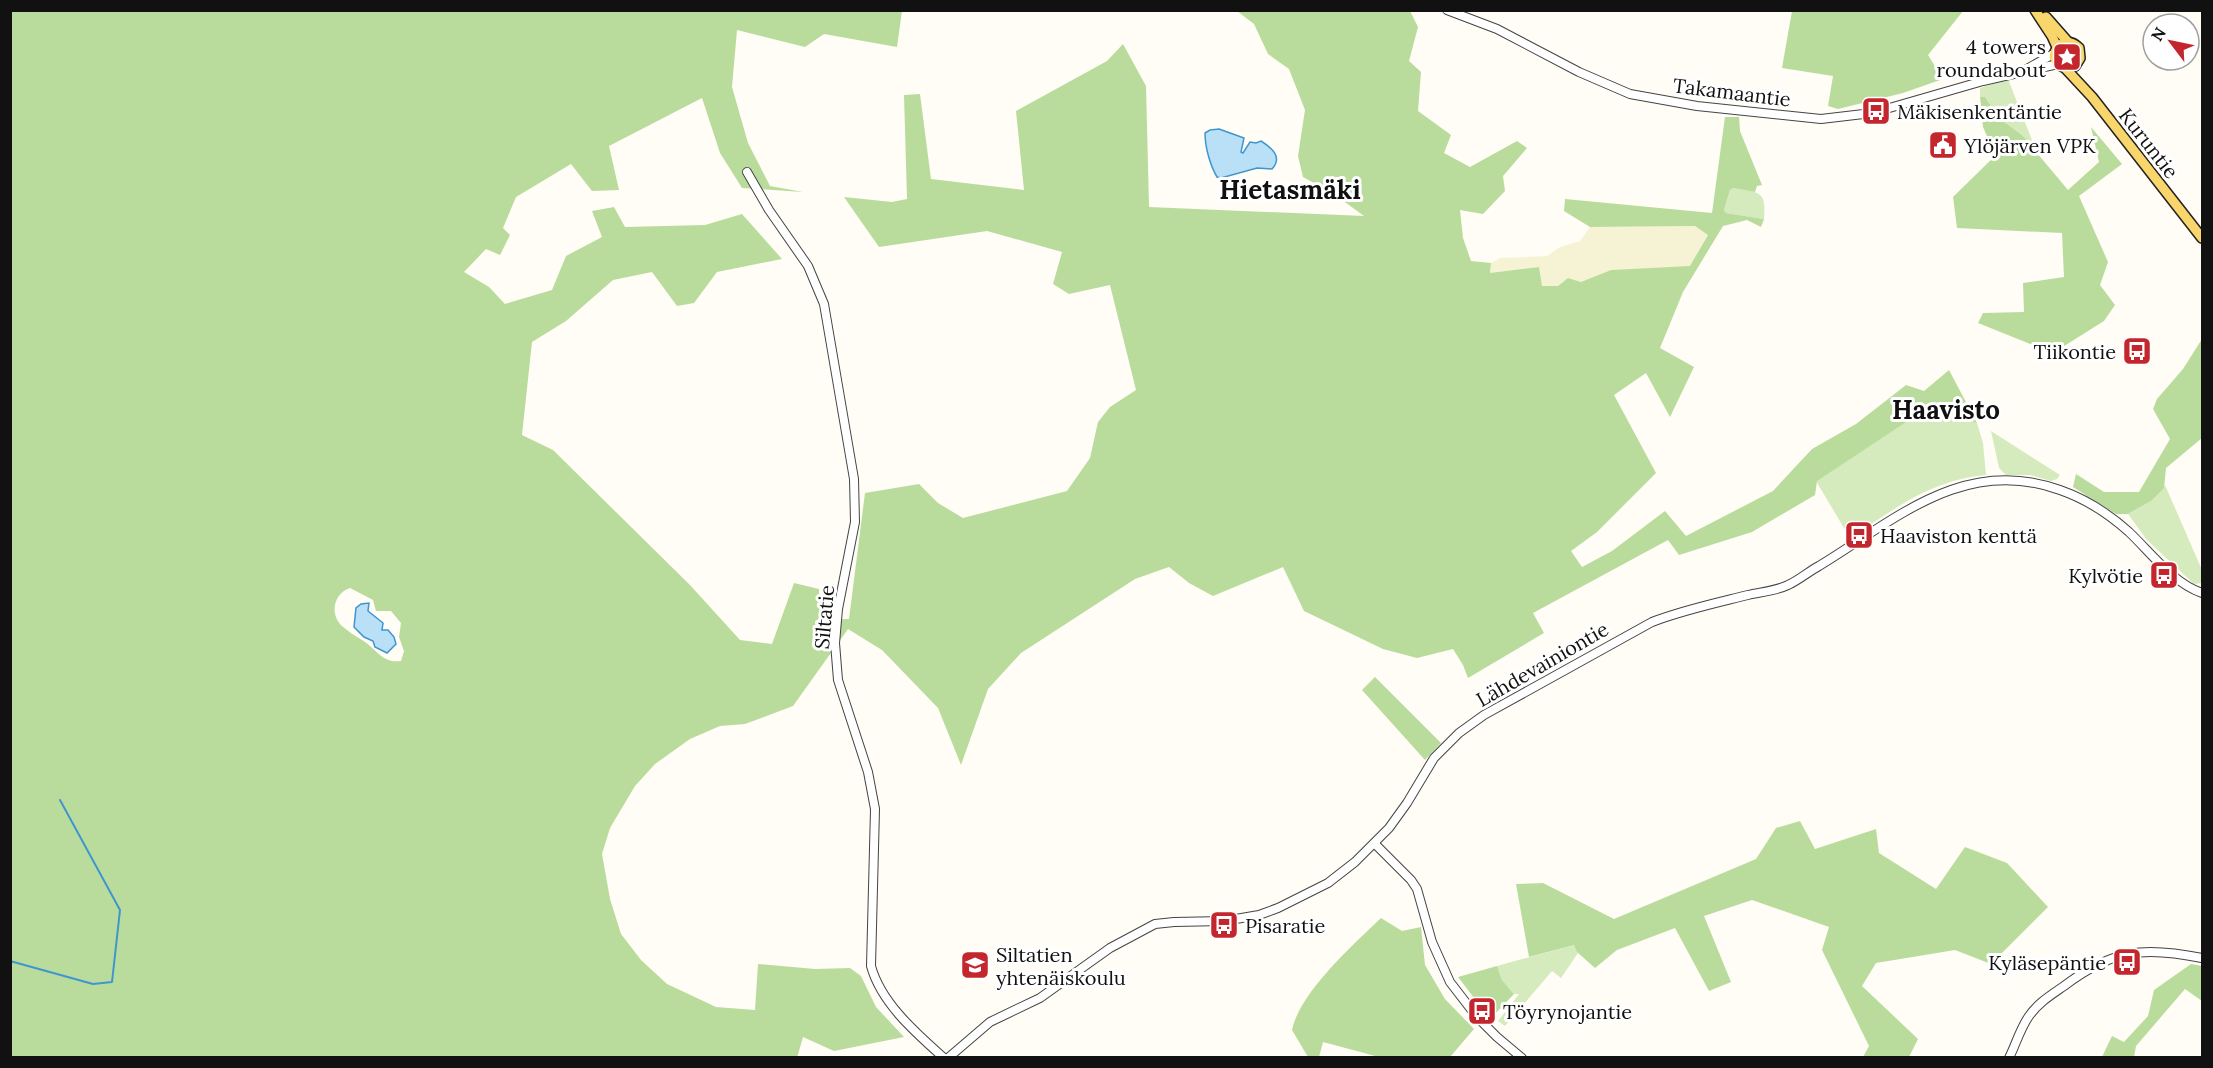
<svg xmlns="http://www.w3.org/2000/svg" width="2213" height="1068" viewBox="0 0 2213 1068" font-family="Lora,serif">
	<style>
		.farmland { fill: #f6f3d4 }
		.green { fill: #d5ebbd }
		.forest { fill: #b9dc9c; fill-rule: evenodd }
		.water { fill: #b9e0f7; stroke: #3f96cf; stroke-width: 1.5 }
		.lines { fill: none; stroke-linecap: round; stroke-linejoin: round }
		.stream { stroke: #3f96cf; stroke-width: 2 }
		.minor-casing { stroke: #444; stroke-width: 10 }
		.major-casing { stroke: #222; stroke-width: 12 }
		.minor { stroke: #fff; stroke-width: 8 }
		.major { stroke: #f9d66b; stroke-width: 9 }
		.labels { text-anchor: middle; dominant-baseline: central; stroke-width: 6; stroke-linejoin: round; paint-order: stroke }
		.poi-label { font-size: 20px; fill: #111; stroke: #fff; text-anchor: start }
		.street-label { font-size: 20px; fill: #111; stroke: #fff }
		.district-label { font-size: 26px; font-weight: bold; fill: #111; stroke: #fff }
	</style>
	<rect width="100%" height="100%" fill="#fffdf5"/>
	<polygon class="farmland" points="1695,226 1708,234 1690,267 1611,270 1581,282 1568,278 1558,286 1541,286 1539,267 1490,273 1491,263 1500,258 1547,256 1560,247 1580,241 1590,227"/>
	<g class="green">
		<polygon points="2008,79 2039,158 2022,135 1999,118 1985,97 1980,97 1980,88"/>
		<path d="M 1733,188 C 1758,193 1767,189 1764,219 L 1726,213 L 1724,210 L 1730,190 Z"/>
		<path d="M 1920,413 L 1956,416 L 1977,423 L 1983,443 L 1986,475 C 1930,480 1895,509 1850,538 L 1816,481 Z"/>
		<polygon points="1991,431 2060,475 2057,479 2051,481 2030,475 2006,475 1999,468"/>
		<polygon points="2165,485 2202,570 2202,583 2194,584 2147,540 2128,514 2151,501"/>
		<polygon points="1574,945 1578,953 1561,978 1552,971 1505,1026 1498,1021 1519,994 1514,994 1502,980 1497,966"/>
	</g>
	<g class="forest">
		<path d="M 10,11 L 902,11 L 897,47 L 824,34 L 805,47 L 737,30 L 732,87 L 748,143 L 770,186 L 803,192 L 742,188 L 720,153 L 702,98 L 609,146 L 619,190 L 592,191 L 571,164 L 516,197 L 503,228 L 510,235 L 500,255 L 486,249 L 464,272 L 489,287 L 505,304 L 552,290 L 566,256 L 602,237 L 592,211 L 614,207 L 625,227 L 705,225 L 742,214 L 782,259 L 717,272 L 694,303 L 677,306 L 652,272 L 613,280 L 566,321 L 532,342 L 522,435 L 553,450 L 690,585 L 740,640 L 772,644 L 794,583 L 819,589 L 820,620 L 849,619 L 865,493 L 919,484 L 938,503 L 963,518 L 1067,491 L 1090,458 L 1098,422 L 1110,407 L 1136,390 L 1110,285 L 1069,294 L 1053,284 L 1062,252 L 987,231 L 879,247 L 844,197 L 892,202 L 907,199 L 904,95 L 920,94 L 931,179 L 1024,190 L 1016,111 L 1107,61 L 1123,44 L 1146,86 L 1149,207 L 1364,216 L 1334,194 L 1303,177 L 1298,156 L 1305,110 L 1289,69 L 1268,54 L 1254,24 L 1237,11 L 1410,11 L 1418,27 L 1409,61 L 1421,72 L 1418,111 L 1451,135 L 1444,153 L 1470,167 L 1517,141 L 1527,148 L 1503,176 L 1505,191 L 1483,214 L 1460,210 L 1463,238 L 1471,261 L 1491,263 L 1490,273 L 1539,267 L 1542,286 L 1558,286 L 1568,278 L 1581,282 L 1611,270 L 1690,266 L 1708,235 L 1695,226 L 1590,227 L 1564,211 L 1565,199 L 1712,213 L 1725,117 L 1739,117 L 1740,131 L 1762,185 L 1757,186 L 1755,192 L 1733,188 L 1730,190 L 1724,210 L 1726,213 L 1764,219 L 1761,227 L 1747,220 L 1723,226 L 1683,292 L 1660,348 L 1694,367 L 1670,417 L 1646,373 L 1614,395 L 1656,473 L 1597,532 L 1571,551 L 1582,567 L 1612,551 L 1665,511 L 1686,536 L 1773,491 L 1812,449 L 1856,424 L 1906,385 L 1924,391 L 1949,370 L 1977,423 L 1956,416 L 1920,413 L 1817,481 L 1815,495 L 1752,532 L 1679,555 L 1668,540 L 1533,613 L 1544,633 L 1468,678 L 1463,665 L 1453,649 L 1417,658 L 1383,649 L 1304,611 L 1283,567 L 1213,596 L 1189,583 L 1169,567 L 1135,579 L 1021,653 L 988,689 L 961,765 L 938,708 L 882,650 L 848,629 L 793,706 L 745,724 L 720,726 L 690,739 L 655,764 L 635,786 L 610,828 L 602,854 L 610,899 L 621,934 L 641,960 L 667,984 L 716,1007 L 755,1010 L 758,964 L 815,969 L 850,968 L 861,976 L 876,1007 L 904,1037 L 834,1051 L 803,1037 L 797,1058 L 11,1057 ZM 350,588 L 373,600 L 376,611 L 391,611 L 401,623 L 399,637 L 404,651 L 401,661 C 382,664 376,648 362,640 C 355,636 348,631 342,626 C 329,614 334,593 350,588 Z"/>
		<polygon points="1792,11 1792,10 1963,11 1928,55 1943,79 1903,93 1838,109 1828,106 1833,76 1782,68"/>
		<polygon points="1980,97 1985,97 1999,118 2022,135 2068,190 2099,162 2091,127 2122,164 2079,196 2108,262 2100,285 2115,305 2104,321 2053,353 1978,323 1983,313 2024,312 2023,283 2064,277 2062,233 1957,228 1953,197 2000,151 1998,139 1990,143 1983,127"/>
		<polygon points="2202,339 2202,438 2166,468 2164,488 2151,501 2128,514 2116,514 2073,487 2076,474 2104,492 2139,492 2170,439 2153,409 2157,399 2183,369"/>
		<polygon points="1375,677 1441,743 1425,760 1362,690"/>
		<polygon points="1800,821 1815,849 1876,829 1879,853 1936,889 1965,847 2007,863 2048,907 1991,964 1955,950 1876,963 1862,986 1918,1039 1909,1057 1863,1057 1869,1046 1822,950 1829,927 1752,900 1704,916 1731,982 1709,991 1675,928 1617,950 1595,968 1577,952 1574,945 1529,957 1516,884 1543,883 1614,919 1756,859 1776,828"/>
		<path d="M 1381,918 L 1402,931 L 1421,927 L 1425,965 L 1445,999 L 1474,1029 L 1450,1057 L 1379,1057 L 1323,1042 L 1319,1057 L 1308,1057 L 1292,1030 C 1300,992 1353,945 1381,918 Z"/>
		<polygon points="2191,964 2202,966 2202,1001 2185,989 2136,1046 2134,1057 2102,1057 2112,1036 2124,1042 2148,1016 2154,990"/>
		<polygon points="1497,966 1502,980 1514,994 1493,1016 1478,1003 1458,977"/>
	</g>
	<g class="water">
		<path d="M 1219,129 L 1244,138 L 1241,152 L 1243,153 L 1250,142 L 1256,143 L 1261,141 C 1272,148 1283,157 1272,169 L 1257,168 L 1221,178 L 1217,177 C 1210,165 1205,147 1205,133 L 1210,130 Z"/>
		<polygon points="369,603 368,611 383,623 382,630 388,630 394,637 396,644 387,653 375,647 373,641 364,637 354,627 356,608 361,604"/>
	</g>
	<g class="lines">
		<polyline class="stream" points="10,961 93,984 112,982 120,910 60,800"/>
		<g class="minor-casing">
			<g id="minor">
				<polyline points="1447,10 1497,29 1579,72 1630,94 1697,106 1821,119 1872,113 1983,81 2058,64"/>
				<polyline points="2025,70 2055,53"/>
				<path d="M 747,172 L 769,210 L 808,266 L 824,304 L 854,479 L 855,522 L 838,609 L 835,643 L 838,680 L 868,772 L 875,809 L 871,966 C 881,1003 916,1033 944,1058"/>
				<polyline points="1375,844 1411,880 1417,889 1432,942 1450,982 1477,1017 1497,1037 1522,1058"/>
				<path d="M 948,1058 L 990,1022 L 1040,998 L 1110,948 L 1155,924 L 1174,922 L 1224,921 L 1259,915 L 1278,908 L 1328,883 L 1355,862 L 1389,828 L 1407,803 L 1434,758 L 1459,733 L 1484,715 L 1652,622 C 1683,610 1716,603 1748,595 C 1761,592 1776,591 1788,585 C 1799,580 1808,572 1819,566 C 1895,520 1964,455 2060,490 C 2086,499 2109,514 2129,532 C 2151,553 2173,583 2202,593"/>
				<path d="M 2009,1058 C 2016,1044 2020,1029 2029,1016 C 2038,1003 2051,995 2064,986 C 2113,949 2144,946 2202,958"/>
			</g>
		</g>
		<g class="major-casing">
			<g id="major">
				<polyline points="2035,10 2052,36 2057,47"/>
				<polyline points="2046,17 2068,42"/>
				<path d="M 2065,68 L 2075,66 L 2080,58 L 2079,48 C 2069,38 2056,42 2054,57 L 2058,64 L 2065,68 L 2092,97 L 2202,238"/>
			</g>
		</g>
		<use href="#minor" class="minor"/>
		<use href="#major" class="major"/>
	</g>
	<defs>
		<g id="sight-square" transform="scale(1.5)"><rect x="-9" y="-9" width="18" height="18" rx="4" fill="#c4262e" stroke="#fff"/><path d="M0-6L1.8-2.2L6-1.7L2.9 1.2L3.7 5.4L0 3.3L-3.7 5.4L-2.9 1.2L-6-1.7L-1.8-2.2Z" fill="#fff"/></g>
		<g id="bus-square" transform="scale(1.5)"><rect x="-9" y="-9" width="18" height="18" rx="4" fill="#c4262e" stroke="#fff"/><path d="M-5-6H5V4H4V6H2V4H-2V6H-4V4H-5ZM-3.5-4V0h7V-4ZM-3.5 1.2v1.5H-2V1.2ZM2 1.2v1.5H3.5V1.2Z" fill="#fff"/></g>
		<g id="civic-square" transform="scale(1.5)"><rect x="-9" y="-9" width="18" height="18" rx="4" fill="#c4262e" stroke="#fff"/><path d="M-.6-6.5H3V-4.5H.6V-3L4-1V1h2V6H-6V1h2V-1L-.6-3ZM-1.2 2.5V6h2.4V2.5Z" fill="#fff"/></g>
		<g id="school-square" transform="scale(1.5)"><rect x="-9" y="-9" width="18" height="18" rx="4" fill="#c4262e" stroke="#fff"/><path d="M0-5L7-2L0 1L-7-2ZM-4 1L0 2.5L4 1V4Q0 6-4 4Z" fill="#fff"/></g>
	</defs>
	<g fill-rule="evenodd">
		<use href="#sight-square" x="2067" y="57"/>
		<use href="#bus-square" x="1876" y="111"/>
		<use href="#civic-square" x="1943" y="145"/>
		<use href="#bus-square" x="2137" y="351"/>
		<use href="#bus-square" x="1859" y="535"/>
		<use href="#bus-square" x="2164" y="575"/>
		<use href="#bus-square" x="1224" y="925"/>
		<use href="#bus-square" x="2127" y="962"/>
		<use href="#school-square" x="975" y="965"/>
		<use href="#bus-square" x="1482" y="1011"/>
	</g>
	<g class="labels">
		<g class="poi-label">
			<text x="2046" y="46" text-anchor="end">4 towers<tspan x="2046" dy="23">roundabout</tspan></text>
			<text x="1897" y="111">Mäkisenkentäntie</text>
			<text x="1964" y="145">Ylöjärven VPK</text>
			<text x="2116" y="351" text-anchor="end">Tiikontie</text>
			<text x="1880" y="535">Haaviston kenttä</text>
			<text x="2143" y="575" text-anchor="end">Kylvötie</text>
			<text x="1245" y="925">Pisaratie</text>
			<text x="996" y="954">Siltatien<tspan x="996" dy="23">yhtenäiskoulu</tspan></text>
			<text x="2106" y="962" text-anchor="end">Kyläsepäntie</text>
			<text x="1503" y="1011">Töyrynojantie</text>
		</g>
		<g class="street-label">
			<text transform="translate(1732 92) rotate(7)">Takamaantie</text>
			<text transform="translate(2149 143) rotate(52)">Kuruntie</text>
			<text transform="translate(824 617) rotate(-85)">Siltatie</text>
			<text transform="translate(1542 664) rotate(-30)">Lähdevainiontie</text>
		</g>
		<g class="district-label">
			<text x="1290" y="189">Hietasmäki</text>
			<text x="1946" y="409">Haavisto</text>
		</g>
	</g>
	<rect width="2213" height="1068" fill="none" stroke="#111111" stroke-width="24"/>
	<g transform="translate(2171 42) rotate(302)"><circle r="28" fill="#ffffff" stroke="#a0a0a0" stroke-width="1.5"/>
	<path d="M0-4.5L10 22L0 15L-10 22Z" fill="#c4262e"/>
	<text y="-9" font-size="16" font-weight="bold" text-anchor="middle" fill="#111111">N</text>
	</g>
</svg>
